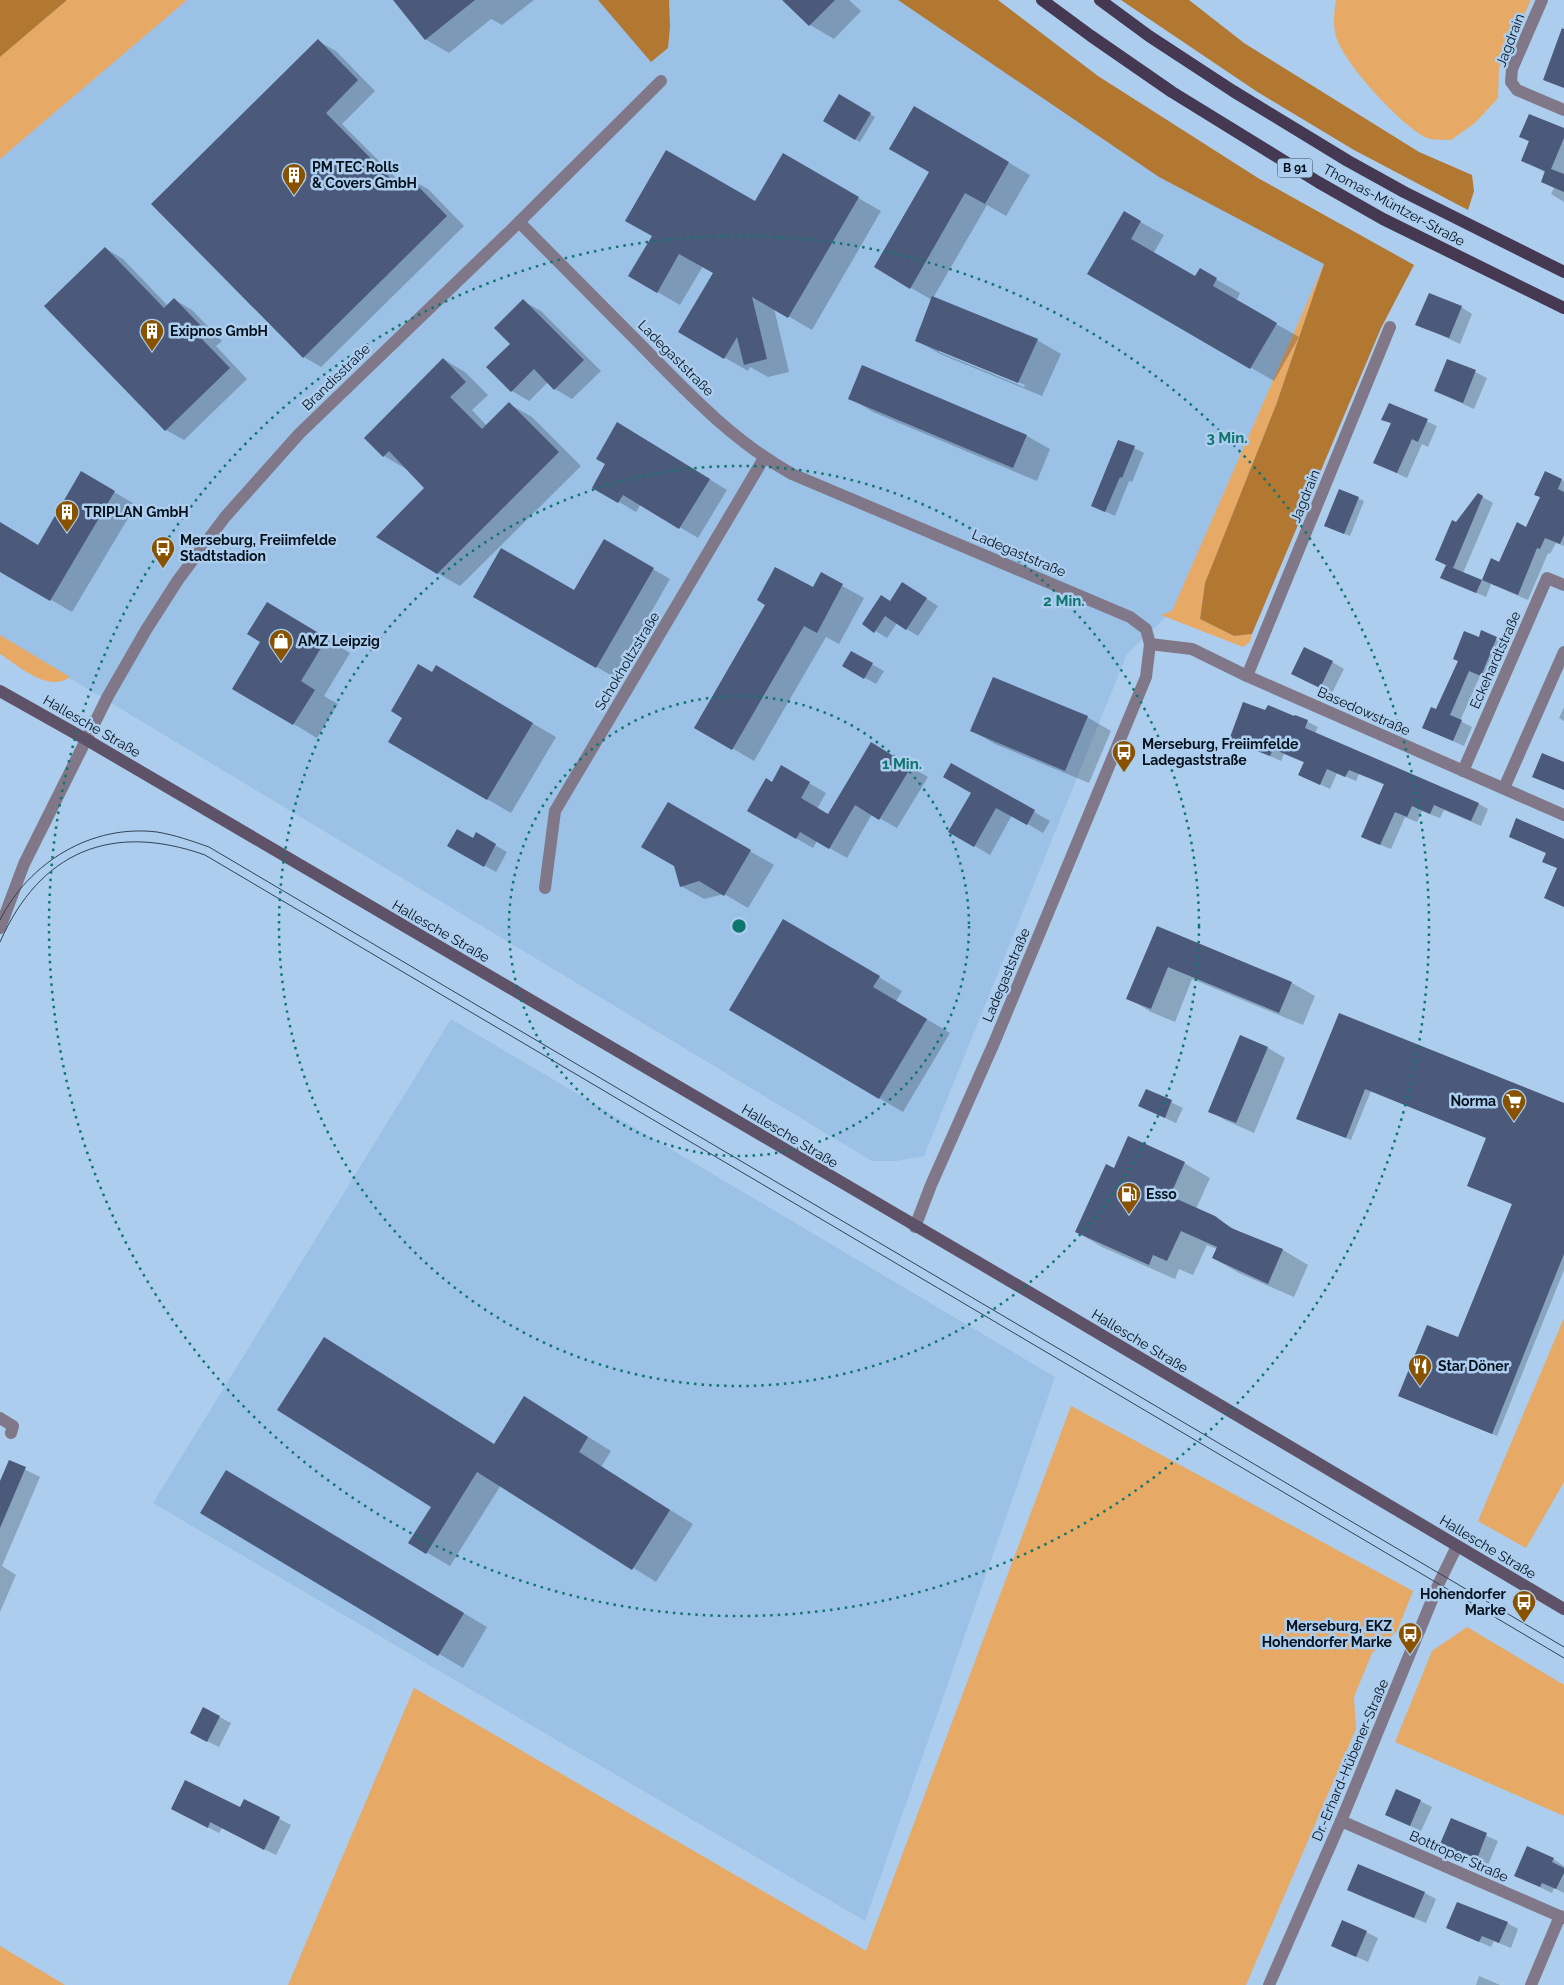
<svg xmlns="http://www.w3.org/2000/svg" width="1564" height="1985" viewBox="0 0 1564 1985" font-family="Raleway,sans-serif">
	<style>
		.built { fill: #9bc1e6 }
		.green { fill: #e6a966 }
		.forest { fill: #b27731 }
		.shadow { fill: #0003; fill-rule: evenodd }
		.building { fill: #4b597a }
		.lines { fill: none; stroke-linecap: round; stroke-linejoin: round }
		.street { stroke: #807888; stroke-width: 12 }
		.secondary { stroke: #5e5269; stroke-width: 12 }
		.primary { stroke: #453852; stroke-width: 12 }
		.tram { stroke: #324354; stroke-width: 1 }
		.ring { fill: none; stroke: #0f766e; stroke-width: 2.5; stroke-dasharray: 2.5 5 }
		.labels { text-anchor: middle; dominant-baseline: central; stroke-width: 5; stroke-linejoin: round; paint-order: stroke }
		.shield { fill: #accded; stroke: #384a5b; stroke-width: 1 }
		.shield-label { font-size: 12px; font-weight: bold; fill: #06121d }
		.street-label { font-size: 14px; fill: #06121d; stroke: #accded }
		.poi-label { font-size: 14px; font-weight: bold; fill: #06121d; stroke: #accded; text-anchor: start }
		.centre { fill: #0f766e; stroke: #accded; stroke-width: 2.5 }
		.ring-label { font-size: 15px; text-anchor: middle; font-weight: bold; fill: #0f766e; stroke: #accded; stroke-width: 5; stroke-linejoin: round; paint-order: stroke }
	</style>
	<rect width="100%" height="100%" fill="#accded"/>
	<g class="built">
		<polygon points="187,0 899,0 1324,264 1172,611 1127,654 924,1156 896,1161 872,1161 0,636 0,159"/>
		<polygon points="451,1019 1055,1377 865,1921 153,1503"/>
	</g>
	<g class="green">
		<polygon points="67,0 187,0 0,159 0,57"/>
		<path d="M 1336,0 L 1531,0 L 1499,68 L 1498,98 L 1475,123 L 1451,140 C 1444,139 1431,141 1425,137 C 1399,123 1349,68 1338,42 C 1332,28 1334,13 1336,0 Z"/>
		<polygon points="1324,264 1276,405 1205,583 1200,619 1234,636 1252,634 1250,642 1243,647 1161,615 1172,611"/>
		<path d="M 0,636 L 0,635 L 70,677 C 48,693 19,666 0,654 Z"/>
		<polygon points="1564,1318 1564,1482 1526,1548 1478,1521"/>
		<polygon points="1071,1406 1413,1591 1397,1631 1372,1653 1354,1697 1356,1729 1246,1985 288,1985 414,1688 866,1951"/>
		<polygon points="1467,1627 1564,1685 1564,1816 1395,1742 1432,1651"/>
		<polygon points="0,1946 65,1985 0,1985"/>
	</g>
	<g class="forest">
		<polygon points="0,0 67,0 0,57"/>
		<polygon points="598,0 669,0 670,27 668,48 651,62"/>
		<polygon points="898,0 998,0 1098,76 1258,178 1414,265 1381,328 1252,634 1234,636 1200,619 1205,583 1276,405 1324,264 1159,177"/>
		<polygon points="1121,0 1189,0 1244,43 1419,152 1472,175 1474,191 1468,210 1354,150 1256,91"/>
	</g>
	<g class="shadow">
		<polygon points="394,0 534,0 502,25 491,19 449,53 425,39"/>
		<polygon points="784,0 849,0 861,11 834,39 810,25"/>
		<polygon points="318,41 336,51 375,91 342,124 404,186 410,179 428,189 464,226 321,367 304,357"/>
		<polygon points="840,96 875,117 860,142 825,121"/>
		<path d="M 914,108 L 1030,175 L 1006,216 L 987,205 L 933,298 L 1037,340 L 1061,354 L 1042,396 L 940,354 L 916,340 L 932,300 L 875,267 L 931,172 ZM 939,349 L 1025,385 L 1024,387 L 939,352 Z"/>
		<polygon points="1564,129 1564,202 1551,194 1554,188 1543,182 1546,173 1522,160 1530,142 1521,136"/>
		<polygon points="783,155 881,211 812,330 774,308 789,372 768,377 750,367 748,371 680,332 714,273 703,266 680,305 630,276 755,202"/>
		<polygon points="1124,213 1164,235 1153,254 1195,278 1200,270 1240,293 1236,301 1299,337 1274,381 1089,274"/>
		<polygon points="105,248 123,259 168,306 175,300 192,310 222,341 216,346 247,379 184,440 166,430 46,306"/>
		<polygon points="523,301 541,311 601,371 572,399 555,389 548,382 529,401 512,391 511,344"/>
		<polygon points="1461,307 1472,314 1460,344 1417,324"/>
		<polygon points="443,359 465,372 488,395 472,410 487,426 509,404 532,417 581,466 460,586 437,573 426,488 406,469 384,456"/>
		<polygon points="1475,372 1487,378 1474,409 1435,391"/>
		<polygon points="850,398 1027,436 1050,449 1037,481 873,412"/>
		<polygon points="1389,404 1437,426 1428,447 1422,444 1407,478 1374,463 1392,424 1383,419"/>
		<polygon points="635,434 727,490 698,538 641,504 636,512 594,487"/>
		<polygon points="1134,448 1144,453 1132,482 1129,481 1115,516 1093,506"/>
		<polygon points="82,473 136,505 72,612 0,570 0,524 39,546"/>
		<polygon points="1562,480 1564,481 1564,546 1556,543 1550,554 1548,553 1528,600 1491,584 1486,597 1442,578 1447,566 1436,559 1457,523 1479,495 1493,503 1463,573 1483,581 1492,560 1499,564"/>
		<polygon points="1339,490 1364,501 1350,536 1330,528"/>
		<polygon points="604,541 670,579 614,677 474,596 575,592"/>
		<polygon points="821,574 864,598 839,644 826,637 754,761 696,727 813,589"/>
		<polygon points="914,591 938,606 918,636 897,623 887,638 864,624 891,602"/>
		<polygon points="290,617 350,653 324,696 338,704 317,738 234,688"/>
		<polygon points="1496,638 1507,644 1492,681 1480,676 1460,721 1472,727 1464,746 1423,728 1437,711 1479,639"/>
		<polygon points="852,653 884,671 876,684 844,666"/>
		<polygon points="1332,662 1344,669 1332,693 1304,680"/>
		<polygon points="436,667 556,737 511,813 389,741"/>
		<polygon points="1564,707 1564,721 1559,718"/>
		<polygon points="1266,712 1295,716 1308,722 1318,727 1315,733 1479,804 1488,809 1481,826 1444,810 1440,818 1422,811 1417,822 1405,817 1391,849 1373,842 1385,785 1359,774 1356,781 1337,773 1330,789 1300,775 1305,763 1284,754 1281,761 1230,739"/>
		<polygon points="1087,717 1111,731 1089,783 995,744 971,730"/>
		<polygon points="871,744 928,777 897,828 872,814 847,858 817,841 813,848 749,811 772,783 781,767 826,793 817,809 828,815"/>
		<polygon points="951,764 1050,821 1043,833 1012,815 990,855 950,831 973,793"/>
		<polygon points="668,804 774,865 748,908 724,894 704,899 681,886"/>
		<polygon points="476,834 507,852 496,872 449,845 473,840"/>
		<polygon points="1157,927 1292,983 1315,996 1303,1025 1192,979 1175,1022 1151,1012 1128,998"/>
		<polygon points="807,934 902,991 896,1001 950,1033 903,1112 879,1098"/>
		<polygon points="1339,1015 1564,1104 1564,1270 1497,1436 1399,1396 1459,1339 1513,1204 1468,1186 1487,1138 1371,1091 1351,1140 1303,1121"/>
		<polygon points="1268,1048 1285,1058 1254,1133 1227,1121 1209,1111"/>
		<polygon points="1146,1090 1183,1108 1176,1123 1140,1106"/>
		<polygon points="1184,1163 1210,1178 1196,1209 1214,1217 1243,1234 1283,1250 1308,1265 1294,1297 1239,1273 1213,1258 1217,1249 1207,1245 1193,1275 1179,1269 1175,1279 1102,1247 1077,1232 1115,1169"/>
		<polygon points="548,1412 611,1451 601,1467 693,1524 656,1582 501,1485 450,1566 426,1552 433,1507 494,1445"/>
		<polygon points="10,1462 40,1477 2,1566 16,1575 0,1612 0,1483"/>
		<polygon points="249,1485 487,1627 463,1668 202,1513"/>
		<polygon points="204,1709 231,1723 219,1747 203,1739"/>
		<polygon points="245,1801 291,1825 276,1855 222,1828 219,1833 184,1815 241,1809"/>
		<polygon points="1420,1801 1432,1807 1421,1831 1387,1815"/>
		<polygon points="1451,1820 1498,1841 1488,1865 1453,1850 1441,1844"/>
		<polygon points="1553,1859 1564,1866 1564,1893 1554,1888 1552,1893 1515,1875"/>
		<polygon points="1358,1865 1425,1893 1436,1899 1426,1923 1360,1896 1348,1889"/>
		<polygon points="1507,1923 1518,1929 1511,1948 1494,1941 1491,1947 1448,1928"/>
		<polygon points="1366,1932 1378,1938 1368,1962 1333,1946"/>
		<polygon points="1479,1976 1500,1985 1476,1985"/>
	</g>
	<g class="building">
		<polygon points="393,0 475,0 425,40"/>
		<polygon points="782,0 835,0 809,26"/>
		<polygon points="1562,28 1564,29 1564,88 1543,80"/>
		<polygon points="318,39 358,80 326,113 400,188 410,178 447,216 303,358 151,204"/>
		<polygon points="839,94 871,113 855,140 823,121"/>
		<polygon points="914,106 1009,162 985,204 965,193 910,289 874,267 929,172 889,149"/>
		<polygon points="1529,114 1564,128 1564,138 1551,169 1564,174 1564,192 1541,182 1545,171 1521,161 1529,141 1519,137"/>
		<polygon points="666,150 755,201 783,153 859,197 788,318 752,297 767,359 744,365 737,337 724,359 678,332 713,273 679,254 657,293 628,276 652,236 625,221"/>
		<polygon points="1124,211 1141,221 1131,239 1195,276 1200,268 1217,278 1213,286 1277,323 1250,369 1087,274"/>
		<polygon points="105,247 164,308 174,298 205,330 199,336 230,368 165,431 44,306"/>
		<polygon points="1429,293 1462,306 1449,338 1415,325"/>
		<polygon points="932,296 1038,339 1018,383 915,341"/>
		<polygon points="523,299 584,360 554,390 534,369 511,392 486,367 510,344 494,328"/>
		<polygon points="443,358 466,382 450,397 482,429 509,402 559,452 437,574 376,537 424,488 389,451 383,457 364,438"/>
		<polygon points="1447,359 1476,370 1463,403 1434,391"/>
		<polygon points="862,365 1027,435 1013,468 848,399"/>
		<polygon points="1389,403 1428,419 1418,442 1412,439 1397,473 1373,463 1391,423 1381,420"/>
		<polygon points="617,422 710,479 679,529 623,495 618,503 592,488 605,464 596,459"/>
		<polygon points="1118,440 1135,446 1122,478 1120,477 1105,512 1091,506"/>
		<polygon points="81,471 115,491 50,601 0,572 0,522 38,545"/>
		<polygon points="1545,471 1562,479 1558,489 1564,492 1564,535 1560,544 1545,538 1540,549 1537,548 1518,595 1482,580 1491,558 1499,562 1517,522 1526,527 1540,497 1534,495"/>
		<polygon points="1339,489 1359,497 1344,534 1324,526"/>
		<polygon points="1478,493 1483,496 1453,568 1435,560 1452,520 1456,522"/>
		<polygon points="604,539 654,568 596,668 473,597 501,548 574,590"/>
		<polygon points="1446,565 1482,580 1476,593 1440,578"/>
		<polygon points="775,567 813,587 821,572 843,584 817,633 804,626 732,750 694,728 765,605 757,600"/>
		<polygon points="902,582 927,598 906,630 885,616 874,633 862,624 881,595 890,601"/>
		<polygon points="267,602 327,638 301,681 315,690 293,725 232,689 260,642 247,634"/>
		<polygon points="1481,630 1497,637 1481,676 1469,671 1450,715 1462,720 1453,741 1422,728 1431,707 1436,709 1458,661 1453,659 1464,631 1479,637"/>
		<polygon points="1304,647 1333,661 1320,688 1291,674"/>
		<polygon points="851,651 873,663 864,679 842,666"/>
		<polygon points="418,664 432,672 436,665 533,723 487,800 388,742 402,718 391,711"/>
		<polygon points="993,677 1088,716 1065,771 970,731"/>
		<polygon points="1243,702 1265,710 1268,705 1294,716 1295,715 1308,720 1305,728 1479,803 1471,821 1434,805 1430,814 1412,806 1407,817 1395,812 1380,845 1361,837 1384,784 1349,770 1345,777 1327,769 1320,785 1298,775 1304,762 1273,749 1270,756 1229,740"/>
		<polygon points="871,742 911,767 879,820 855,805 829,849 800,832 796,839 747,811 766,778 772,782 781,765 810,782 801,798 828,814"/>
		<polygon points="1542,753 1564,762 1564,790 1532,777"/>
		<polygon points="951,763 1035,810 1027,825 996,808 974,847 948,832 971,793 943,777"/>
		<polygon points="668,802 751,850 724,896 699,881 680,887 674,866 641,847"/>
		<polygon points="1516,818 1564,839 1564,907 1544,898 1557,868 1542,862 1546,853 1509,837"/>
		<polygon points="457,829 473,838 476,832 496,844 484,867 447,846"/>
		<polygon points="783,919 880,976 873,987 927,1019 879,1099 729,1010"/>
		<polygon points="1157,926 1292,982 1279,1013 1168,967 1151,1009 1126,999"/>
		<polygon points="1339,1013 1564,1103 1564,1254 1492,1434 1398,1396 1427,1325 1458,1337 1512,1204 1467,1186 1486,1138 1365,1089 1346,1138 1296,1119"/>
		<polygon points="1240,1035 1268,1047 1236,1123 1208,1112"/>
		<polygon points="1146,1089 1172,1100 1165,1118 1138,1106"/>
		<polygon points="1128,1136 1185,1162 1170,1196 1215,1216 1231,1228 1283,1249 1268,1284 1212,1258 1217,1247 1181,1231 1167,1261 1153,1255 1149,1265 1075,1232 1106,1164 1114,1168"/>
		<polygon points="324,1337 494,1444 524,1396 588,1437 579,1452 670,1510 632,1570 477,1472 426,1554 408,1543 431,1507 277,1410"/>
		<polygon points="9,1460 26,1467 0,1528 0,1481"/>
		<polygon points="226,1470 464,1613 438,1656 200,1513"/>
		<polygon points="203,1707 220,1716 207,1742 190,1733"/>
		<polygon points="185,1780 240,1807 244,1799 280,1817 264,1850 210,1822 208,1828 171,1809"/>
		<polygon points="1396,1789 1421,1800 1410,1826 1385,1815"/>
		<polygon points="1451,1818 1487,1833 1477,1859 1440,1844"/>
		<polygon points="1527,1846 1554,1858 1552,1862 1564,1868 1564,1873 1556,1889 1542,1883 1540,1887 1514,1876"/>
		<polygon points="1358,1864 1425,1892 1414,1918 1347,1890"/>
		<polygon points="1457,1902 1508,1922 1499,1943 1482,1936 1479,1942 1446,1928"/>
		<polygon points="1342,1920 1367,1931 1356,1957 1331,1946"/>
	</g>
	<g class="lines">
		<g class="street">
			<polyline points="1542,0 1512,69 1511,82 1517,90 1564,110"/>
			<path d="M 519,222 C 560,263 601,305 642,346 C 689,394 733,441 792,474 L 1130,617 L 1146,629 L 1150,644 L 1146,677 L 994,1043 L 931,1185 L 915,1227"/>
			<polyline points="1150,644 1192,649 1247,676 1564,815"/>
			<polyline points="1247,676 1390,327"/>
			<polyline points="1463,771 1547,578 1564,585"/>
			<polyline points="1504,788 1564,652"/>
			<polyline points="545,888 555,811 764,458"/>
			<polyline points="0,928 24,864 108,696 146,630 178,580 225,517 299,434 512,229 661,81"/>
			<polyline points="0,1418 13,1426 11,1433"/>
			<polyline points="1341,1821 1564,1918"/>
			<polyline points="1269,1985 1341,1821 1439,1583 1457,1546"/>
			<polyline points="1531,1985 1560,1916"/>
		</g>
		<polyline class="secondary" points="0,691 87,740 1039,1298 1564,1609"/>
		<g class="primary">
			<polyline points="1042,0 1091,36 1172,92 1318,182 1383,219 1564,308"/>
			<polyline points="1100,0 1149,36 1233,91 1348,161 1404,192 1564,272"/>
		</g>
		<g class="tram">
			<path d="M 0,920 C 29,862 92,824 157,832 C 175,835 192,841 209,847 L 1564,1647"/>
			<path d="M 0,942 C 40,851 112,822 205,855 L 1564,1658"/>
		</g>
	</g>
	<g class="ring">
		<circle cx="739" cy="926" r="230"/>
		<circle cx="739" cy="926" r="460"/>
		<circle cx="739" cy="926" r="690"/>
	</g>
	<defs>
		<g id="building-pin" transform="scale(1.25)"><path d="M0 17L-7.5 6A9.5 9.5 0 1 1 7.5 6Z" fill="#885200" stroke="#accded"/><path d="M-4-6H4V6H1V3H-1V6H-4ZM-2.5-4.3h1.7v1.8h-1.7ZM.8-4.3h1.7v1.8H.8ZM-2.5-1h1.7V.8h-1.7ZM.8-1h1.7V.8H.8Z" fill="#fff"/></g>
		<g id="bus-pin" transform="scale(1.25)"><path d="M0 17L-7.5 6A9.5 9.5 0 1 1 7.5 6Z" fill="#885200" stroke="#accded"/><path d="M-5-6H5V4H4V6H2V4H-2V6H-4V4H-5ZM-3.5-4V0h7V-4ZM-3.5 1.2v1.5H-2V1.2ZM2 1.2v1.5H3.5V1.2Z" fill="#fff"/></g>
		<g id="shop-pin" transform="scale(1.25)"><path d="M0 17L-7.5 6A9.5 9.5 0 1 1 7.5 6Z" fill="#885200" stroke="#accded"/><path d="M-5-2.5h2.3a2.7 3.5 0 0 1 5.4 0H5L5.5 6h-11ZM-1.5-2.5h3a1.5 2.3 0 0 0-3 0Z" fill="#fff"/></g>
		<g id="supermarket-pin" transform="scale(1.25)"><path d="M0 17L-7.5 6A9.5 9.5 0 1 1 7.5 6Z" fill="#885200" stroke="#accded"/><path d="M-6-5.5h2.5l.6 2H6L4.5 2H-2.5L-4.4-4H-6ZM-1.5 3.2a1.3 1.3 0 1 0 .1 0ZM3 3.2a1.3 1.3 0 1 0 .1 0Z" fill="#fff"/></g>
		<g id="fuel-pin" transform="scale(1.25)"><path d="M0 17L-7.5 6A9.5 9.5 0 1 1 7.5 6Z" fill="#885200" stroke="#accded"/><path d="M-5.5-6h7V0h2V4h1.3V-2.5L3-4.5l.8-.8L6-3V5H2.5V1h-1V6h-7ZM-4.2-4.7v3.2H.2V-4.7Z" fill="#fff"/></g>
		<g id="restaurant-pin" transform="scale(1.25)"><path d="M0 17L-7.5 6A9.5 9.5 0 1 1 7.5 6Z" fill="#885200" stroke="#accded"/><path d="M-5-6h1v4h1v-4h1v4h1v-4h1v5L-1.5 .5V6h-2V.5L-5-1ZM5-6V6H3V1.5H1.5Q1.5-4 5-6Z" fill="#fff"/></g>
	</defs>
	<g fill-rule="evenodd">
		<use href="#building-pin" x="294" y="175"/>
		<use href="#building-pin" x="152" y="331"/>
		<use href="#building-pin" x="67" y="512"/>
		<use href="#bus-pin" x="163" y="548"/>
		<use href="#shop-pin" x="281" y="641"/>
		<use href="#bus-pin" x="1124" y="752"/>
		<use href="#supermarket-pin" x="1514" y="1101"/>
		<use href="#fuel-pin" x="1129" y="1194"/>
		<use href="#restaurant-pin" x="1420" y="1366"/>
		<use href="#bus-pin" x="1524" y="1602"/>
		<use href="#bus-pin" x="1410" y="1634"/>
	</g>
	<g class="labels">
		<rect class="shield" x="1277.5" y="158.5" width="35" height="19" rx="4"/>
		<g class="shield-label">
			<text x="1295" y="168">B 91</text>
		</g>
		<g class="street-label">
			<text transform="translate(1510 40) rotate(-69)">Jagdrain</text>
			<text transform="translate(1394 205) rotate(28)">Thomas-Müntzer-Straße</text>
			<text transform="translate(676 358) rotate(45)">Ladegaststraße</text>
			<text transform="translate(336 377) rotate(-44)">Brandisstraße</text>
			<text transform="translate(1305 496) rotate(-68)">Jagdrain</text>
			<text transform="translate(1019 553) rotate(23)">Ladegaststraße</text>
			<text transform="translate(1495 660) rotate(-66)">Eckehardtstraße</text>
			<text transform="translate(627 661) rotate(-59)">Schokholtzstraße</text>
			<text transform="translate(1364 711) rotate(24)">Basedowstraße</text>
			<text transform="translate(92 726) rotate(30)">Hallesche Straße</text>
			<text transform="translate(441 931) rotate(30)">Hallesche Straße</text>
			<text transform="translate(1006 975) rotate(-67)">Ladegaststraße</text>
			<text transform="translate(790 1136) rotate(31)">Hallesche Straße</text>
			<text transform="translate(1140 1341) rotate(31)">Hallesche Straße</text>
			<text transform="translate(1488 1547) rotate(31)">Hallesche Straße</text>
			<text transform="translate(1350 1760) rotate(-67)">Dr.-Erhard-Hübener-Straße</text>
			<text transform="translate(1459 1856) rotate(24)">Bottroper Straße</text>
		</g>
		<g class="poi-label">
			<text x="312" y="167">PM TEC Rolls<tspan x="312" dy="16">&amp; Covers GmbH</tspan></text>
			<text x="170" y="331">Exipnos GmbH</text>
			<text x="84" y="512">TRIPLAN GmbH</text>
			<text x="180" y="540">Merseburg, Freiimfelde<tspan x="180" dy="16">Stadtstadion</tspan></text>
			<text x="298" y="641">AMZ Leipzig</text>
			<text x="1142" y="744">Merseburg, Freiimfelde<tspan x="1142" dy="16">Ladegaststraße</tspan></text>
			<text x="1496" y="1101" text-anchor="end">Norma</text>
			<text x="1146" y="1194">Esso</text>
			<text x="1438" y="1366">Star Döner</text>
			<text x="1506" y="1594" text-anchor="end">Hohendorfer<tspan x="1506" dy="16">Marke</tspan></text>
			<text x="1392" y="1626" text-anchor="end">Merseburg, EKZ<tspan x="1392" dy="16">Hohendorfer Marke</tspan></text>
		</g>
	</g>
	<circle cx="739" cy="926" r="8" class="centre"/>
	<g class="ring-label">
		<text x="1227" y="443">3 Min.</text>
		<text x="1064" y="606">2 Min.</text>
		<text x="902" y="769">1 Min.</text>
	</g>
</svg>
